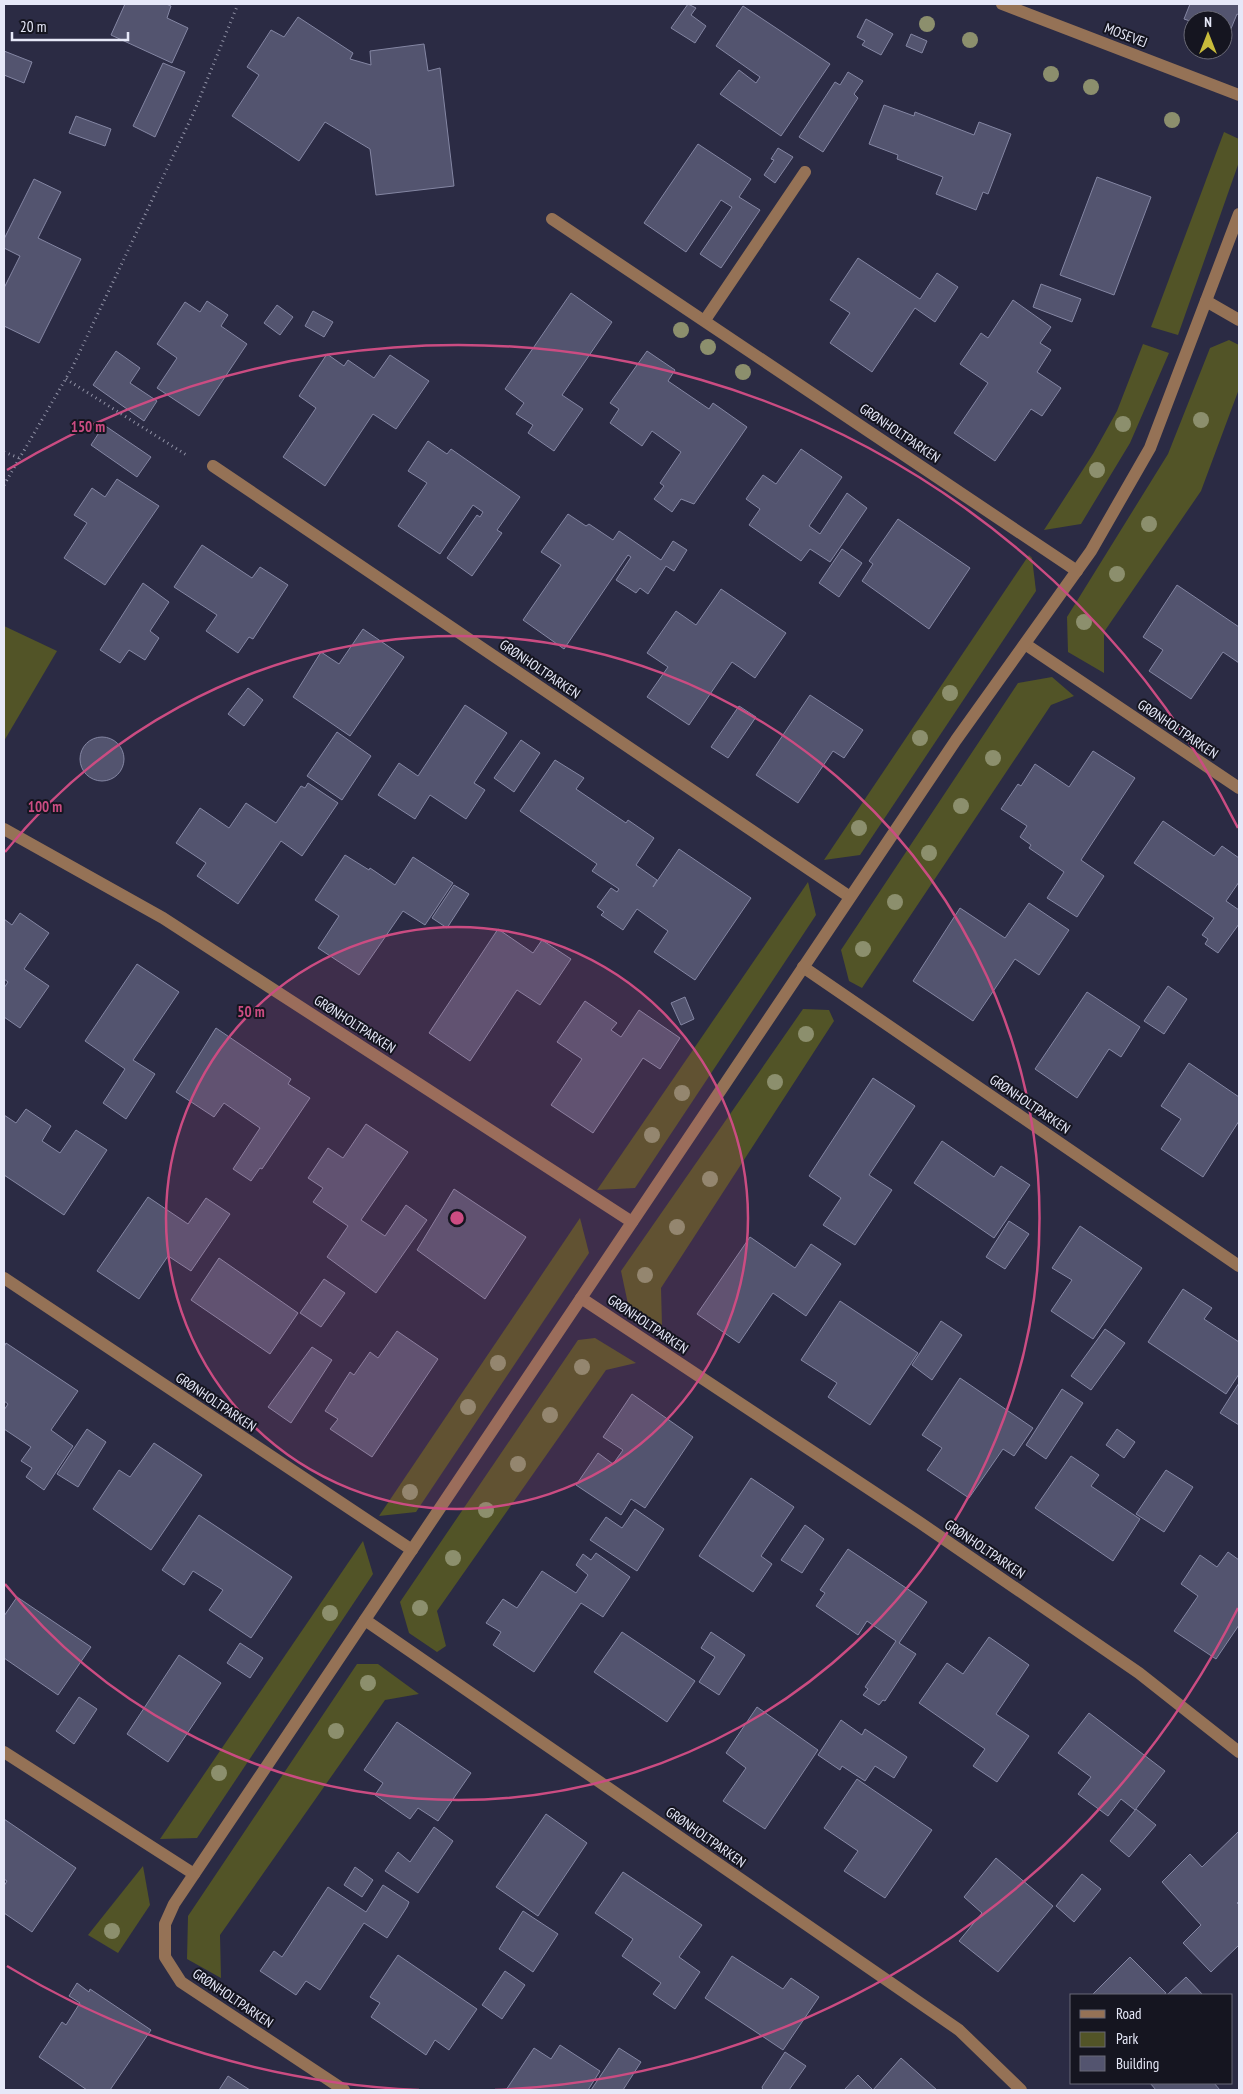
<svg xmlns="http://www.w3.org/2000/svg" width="1243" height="2094" viewBox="0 0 1243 2094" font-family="'PT Sans Narrow',sans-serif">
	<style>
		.green { fill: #525427 }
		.building { fill: #53546f; stroke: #8486a3 }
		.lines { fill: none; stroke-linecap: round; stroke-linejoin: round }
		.path { stroke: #9091a5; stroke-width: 3; stroke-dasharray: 1 4; stroke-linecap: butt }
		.minor { stroke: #957256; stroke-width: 12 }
		.tree { fill: #8c8f6d }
		.ring { fill: none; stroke: #cb4c82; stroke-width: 2.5 }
		.labels { text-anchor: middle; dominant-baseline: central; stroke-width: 4; stroke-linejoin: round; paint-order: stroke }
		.street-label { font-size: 14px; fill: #e6e8f8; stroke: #151520 }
		.centre { fill: #cb4c82; stroke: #151520; stroke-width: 2.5 }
		.ring-label { font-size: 15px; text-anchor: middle; font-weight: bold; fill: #cb4c82; stroke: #151520; stroke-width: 4; stroke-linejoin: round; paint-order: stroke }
	</style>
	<rect width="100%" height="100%" fill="#2b2b44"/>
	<g class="green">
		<polygon points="1224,132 1239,139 1239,162 1178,335 1151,327"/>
		<polygon points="1229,340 1239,345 1239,389 1201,491 1104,632 1104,673 1068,652 1067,617 1168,454 1210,348"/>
		<polygon points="1143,344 1169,353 1130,443 1081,524 1044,530 1093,454 1117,411"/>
		<polygon points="1029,555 1032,558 1036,591 860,855 824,860"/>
		<polygon points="4,626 57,651 4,741"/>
		<polygon points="1052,677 1074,696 1051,705 862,988 849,981 841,950 1018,683"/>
		<polygon points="808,882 816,915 635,1188 597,1190"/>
		<polygon points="803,1009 829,1010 834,1021 661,1288 662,1326 628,1304 621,1271"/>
		<polygon points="580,1218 589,1253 416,1512 379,1516"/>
		<polygon points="595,1338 636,1363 606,1370 437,1611 446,1646 437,1652 409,1633 400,1602 578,1340"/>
		<polygon points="363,1541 373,1574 197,1838 160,1839"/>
		<polygon points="357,1664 378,1664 419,1694 385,1700 220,1935 221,1978 187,1959 188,1916"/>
		<polygon points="143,1866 150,1905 118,1953 88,1935"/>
	</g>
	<g class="building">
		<polygon points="125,4 166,4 171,6 167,18 188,28 172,63 111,35"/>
		<polygon points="688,4 696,8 691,15 706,26 695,43 671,28"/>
		<polygon points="1190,4 1239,4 1239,15 1237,14 1228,36 1223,34 1223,20 1193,20 1193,22 1184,19"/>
		<polygon points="743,6 830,64 781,136 720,94 739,70 756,83 760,77 716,46"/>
		<polygon points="298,17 353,53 350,59 371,65 370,51 424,44 428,71 440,68 454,186 376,195 370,149 325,122 299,161 232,116 259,75 247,67 271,30 284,37"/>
		<polygon points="866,19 893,34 881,55 862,45 865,41 857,37"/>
		<polygon points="911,34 927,41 922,53 906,46"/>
		<polygon points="4,51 32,62 24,83 4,75"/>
		<polygon points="163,63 185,72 155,137 133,126"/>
		<polygon points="848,72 863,81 854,94 858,98 823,152 799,137 835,82 840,85"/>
		<polygon points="884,105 914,116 915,112 974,135 979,122 1011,134 988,194 983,192 976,210 936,194 943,177 897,159 898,155 869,144"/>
		<polygon points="76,116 111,129 105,146 69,133"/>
		<polygon points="698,144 751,179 739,197 760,210 721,268 700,254 732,207 721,200 686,252 644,223"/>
		<polygon points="778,148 793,157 775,183 764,175 774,160 771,159"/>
		<polygon points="1097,177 1151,197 1114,295 1060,275"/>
		<polygon points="34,179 61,192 38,238 81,259 39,343 4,326 4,288 20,256 4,248 4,239"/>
		<polygon points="858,258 920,299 937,273 958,287 935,322 915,308 872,372 830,343 850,313 830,300"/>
		<polygon points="1041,284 1081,299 1072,322 1033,307"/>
		<polygon points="571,293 612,322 562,395 583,409 554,451 528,433 533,425 516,414 524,403 505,389"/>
		<polygon points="1013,300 1051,327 1040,343 1051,350 1037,372 1061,388 1042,416 1031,409 995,461 954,433 988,383 960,364 981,333 988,338"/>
		<polygon points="207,301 228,315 221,326 247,344 199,416 157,388 177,358 157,344 185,302 200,312"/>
		<polygon points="277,305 293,317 280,335 264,323"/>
		<polygon points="313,311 333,322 324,337 305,326"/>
		<polygon points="116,351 140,368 130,383 157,401 144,421 93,385"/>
		<polygon points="647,351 675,370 668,381 709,409 713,403 747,427 694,504 681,499 672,512 654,499 664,486 660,483 681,452 652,431 642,446 610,423 619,409 610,403"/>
		<polygon points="327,354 344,366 348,360 374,378 390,355 429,381 396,429 373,414 325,486 283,457 316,408 299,396"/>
		<polygon points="104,425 151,457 137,477 91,445"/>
		<polygon points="428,441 447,454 451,449 520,497 497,530 502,533 472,576 447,558 477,515 480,517 483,512 473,505 440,554 398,526 427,483 408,471"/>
		<polygon points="801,449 842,477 809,526 820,534 847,493 867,508 830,562 810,549 801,561 749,525 760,509 746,499 763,475 776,484"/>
		<polygon points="117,479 159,506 105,585 64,558 87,523 74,515 92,488 105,497"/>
		<polygon points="568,514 586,526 589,524 613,540 619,531 661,560 673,541 687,550 674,571 666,566 648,594 640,588 636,593 616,580 631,557 628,555 564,649 523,620 561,565 541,552"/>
		<polygon points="898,519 970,568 929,629 862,581 873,564 869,561"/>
		<polygon points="202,545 252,578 260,567 288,585 253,639 249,637 238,653 206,631 217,615 174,587"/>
		<polygon points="842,549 862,563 839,597 819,583"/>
		<polygon points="143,583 169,602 150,631 159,638 145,660 129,650 120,663 100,650"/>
		<polygon points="1177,585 1239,627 1239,663 1223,652 1191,699 1149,671 1163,650 1143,637"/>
		<polygon points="721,589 786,633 755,678 732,662 689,725 647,697 668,667 647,653 676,611 696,625"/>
		<polygon points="363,629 404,657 350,736 293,697 321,652 339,664"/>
		<polygon points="248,688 263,700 244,726 228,714"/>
		<polygon points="810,695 863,730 844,758 833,751 798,803 756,775"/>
		<polygon points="465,705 507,733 474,783 485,790 466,819 430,795 415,819 378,795 399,763 418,776"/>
		<polygon points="739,706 756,717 728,758 711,747"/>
		<polygon points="337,732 371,756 342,800 307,776"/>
		<circle cx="102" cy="759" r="22"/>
		<polygon points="521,740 540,753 514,792 494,778"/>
		<polygon points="1093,751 1135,778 1081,860 1104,876 1077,917 1047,898 1064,872 1029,848 1031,845 1020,837 1027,826 1001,809 1018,784 1021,786 1035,764 1069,787"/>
		<polygon points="555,760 584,778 576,789 626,823 628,820 654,838 636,865 657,880 653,887 679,849 751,898 695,980 654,952 668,931 637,909 623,930 601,915 604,912 597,907 611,888 617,892 619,889 592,871 597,864 520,811"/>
		<polygon points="308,783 338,803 302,856 281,841 238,904 197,876 206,863 176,843 200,808 229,828 246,803 276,823 301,786 305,788"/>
		<polygon points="1163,821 1214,856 1222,846 1239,858 1239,882 1226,901 1239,910 1239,924 1218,953 1205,944 1208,939 1202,935 1214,918 1134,863"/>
		<polygon points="345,855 369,870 370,868 395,885 413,857 453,883 425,925 403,911 359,975 318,948 339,916 315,900"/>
		<polygon points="454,885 469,894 447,928 432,918"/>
		<polygon points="1029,903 1069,930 1039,975 1015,959 973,1021 913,981 960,908 1005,938"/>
		<polygon points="20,913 49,933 24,969 49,986 20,1028 4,1017 4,988 8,982 4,979 4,919 12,925"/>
		<polygon points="498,929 533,953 542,940 571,959 540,1005 517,990 470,1061 429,1033"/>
		<polygon points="137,964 179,992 133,1060 155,1074 126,1119 103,1103 125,1069 85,1041"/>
		<polygon points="1168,986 1187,999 1164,1034 1144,1021"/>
		<polygon points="1087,992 1140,1027 1121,1057 1109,1049 1077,1098 1035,1069"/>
		<polygon points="685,997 694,1019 681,1025 671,1003"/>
		<polygon points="585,1001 617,1023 611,1030 621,1037 639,1010 680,1038 660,1069 643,1058 593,1133 551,1105 582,1059 557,1042"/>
		<polygon points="216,1028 291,1079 288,1084 310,1098 262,1169 260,1168 251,1181 233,1169 260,1128 224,1103 214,1117 176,1092"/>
		<polygon points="1189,1063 1239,1097 1239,1121 1203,1177 1161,1149 1181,1119 1161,1106"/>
		<polygon points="873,1078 915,1106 869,1175 892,1190 855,1245 823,1225 841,1198 809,1176"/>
		<polygon points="26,1109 51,1126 42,1141 60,1153 76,1130 107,1150 64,1215 4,1175 4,1115 16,1123"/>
		<polygon points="366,1124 408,1152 361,1220 385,1236 406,1205 427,1220 376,1293 327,1257 348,1226 313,1202 323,1188 308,1178 328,1148 343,1158"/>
		<polygon points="942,1141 994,1177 1001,1166 1030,1185 994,1238 914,1183"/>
		<polygon points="454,1189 526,1237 485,1299 417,1250"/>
		<polygon points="148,1197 188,1224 206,1198 230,1214 191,1271 168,1256 139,1299 97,1271"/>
		<polygon points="1009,1221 1029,1234 1005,1269 986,1257"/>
		<polygon points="1080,1226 1142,1268 1093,1339 1051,1311 1072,1280 1052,1268"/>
		<polygon points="750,1237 795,1268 811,1244 841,1264 806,1316 773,1293 739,1343 697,1314"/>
		<polygon points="219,1258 298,1313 270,1354 191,1300"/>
		<polygon points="324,1279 345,1293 321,1327 300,1313"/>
		<polygon points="1183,1289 1212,1308 1204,1319 1239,1342 1239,1374 1226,1394 1148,1342"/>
		<polygon points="840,1301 918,1353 870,1425 828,1397 837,1383 801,1360"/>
		<polygon points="941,1321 962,1335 932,1380 912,1365"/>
		<polygon points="1105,1329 1125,1343 1091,1390 1071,1376"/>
		<polygon points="397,1331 438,1359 372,1457 330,1429 338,1419 325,1411 350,1372 354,1375 370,1352 378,1358"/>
		<polygon points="6,1343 78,1391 51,1430 73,1446 44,1490 26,1477 32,1468 21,1461 31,1447 4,1429 4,1410 8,1404 4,1401 4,1347"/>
		<polygon points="312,1347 332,1360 291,1423 268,1407"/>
		<polygon points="960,1378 1033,1428 1014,1456 1003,1449 969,1498 927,1470 942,1448 922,1435"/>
		<polygon points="1239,1383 1239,1425 1220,1413"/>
		<polygon points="1062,1389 1083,1403 1046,1459 1026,1445"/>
		<polygon points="632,1394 693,1437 645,1508 631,1499 621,1515 576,1485 598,1453 613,1464 623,1450 603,1437"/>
		<polygon points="87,1429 106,1442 78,1487 57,1474"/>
		<polygon points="1117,1429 1135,1442 1124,1458 1106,1445"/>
		<polygon points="154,1443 202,1475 151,1550 93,1509 119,1470 130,1477"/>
		<polygon points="1071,1456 1099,1475 1091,1486 1140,1519 1113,1561 1035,1508"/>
		<polygon points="1166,1470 1193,1487 1164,1532 1136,1514"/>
		<polygon points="751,1478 794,1507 761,1556 772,1564 753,1592 699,1556"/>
		<polygon points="635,1509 664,1529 637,1571 590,1540 606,1517 622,1528"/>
		<polygon points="199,1515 292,1577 251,1638 209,1610 223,1590 193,1571 184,1585 162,1570"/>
		<polygon points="805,1525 824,1539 802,1573 781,1560"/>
		<polygon points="848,1549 927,1602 899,1643 916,1654 885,1701 883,1700 879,1705 863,1695 868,1689 865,1687 896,1641 867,1621 858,1635 816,1606 825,1593 820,1590"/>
		<polygon points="1228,1552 1239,1560 1239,1625 1216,1659 1174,1631 1198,1596 1181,1584 1200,1555 1217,1567"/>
		<polygon points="596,1553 630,1577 603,1617 581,1603 534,1672 493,1645 501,1632 486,1623 503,1599 517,1608 542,1571 576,1593 588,1575 576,1565 583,1554 591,1560"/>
		<polygon points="17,1597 91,1647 58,1695 4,1658 4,1616"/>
		<polygon points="622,1632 695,1681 667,1722 594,1672"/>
		<polygon points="711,1632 745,1655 719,1695 699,1682 715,1657 701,1648"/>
		<polygon points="989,1637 1029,1665 996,1714 1029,1736 997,1782 973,1766 985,1749 919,1703 947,1663 963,1674"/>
		<polygon points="240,1643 263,1658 250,1678 227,1663"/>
		<polygon points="179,1655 221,1683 168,1762 127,1734"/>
		<polygon points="79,1697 97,1709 74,1744 56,1731"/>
		<polygon points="757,1707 818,1750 765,1829 723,1801 746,1768 726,1753"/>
		<polygon points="1089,1713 1165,1771 1135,1810 1121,1799 1108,1816 1078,1794 1091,1777 1058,1753"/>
		<polygon points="841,1720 862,1735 865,1729 907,1757 894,1778 875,1766 865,1781 842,1766 840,1770 818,1755"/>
		<polygon points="397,1722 471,1773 438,1821 418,1808 410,1819 375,1795 383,1783 364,1770"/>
		<polygon points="857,1779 932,1830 885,1898 844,1871 858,1851 824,1828"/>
		<polygon points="1136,1809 1156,1825 1129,1857 1110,1841"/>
		<polygon points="546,1814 587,1843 538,1916 496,1887"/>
		<polygon points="4,1819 76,1868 32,1932 4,1913 4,1886 7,1881 4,1879"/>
		<polygon points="434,1827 453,1841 418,1893 385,1871 398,1852 410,1862"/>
		<polygon points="1239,1831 1239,1901 1237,1903 1239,1905 1239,1945 1211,1972 1183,1943 1201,1925 1162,1882 1190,1854 1202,1867"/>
		<polygon points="996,1858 1053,1906 998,1972 959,1941 982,1913 964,1897"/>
		<polygon points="355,1867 373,1880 362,1897 344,1885"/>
		<polygon points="623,1872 702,1925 679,1957 700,1972 675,2009 653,1994 661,1983 622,1956 633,1939 595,1913"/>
		<polygon points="1082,1874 1101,1889 1074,1922 1056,1906"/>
		<polygon points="383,1885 409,1902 407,1907 387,1938 364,1923 320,1990 306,1981 296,1995 260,1971 274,1951 282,1957 328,1887 366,1912"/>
		<polygon points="523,1911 558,1934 533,1972 499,1949"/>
		<polygon points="398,1955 477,2009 449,2050 435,2040 426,2055 371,2017 380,2003 370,1997"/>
		<polygon points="732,1956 783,1989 791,1978 819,1997 783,2050 705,1998"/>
		<polygon points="1130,1957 1166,1993 1163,1995 1092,1995"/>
		<polygon points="505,1971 525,1985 502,2019 482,2005"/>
		<polygon points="1186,1977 1203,1995 1167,1995"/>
		<polygon points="77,1983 89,1992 90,1989 151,2030 110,2090 87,2090 39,2057 62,2022 66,2025 80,2003 69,1996"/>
		<polygon points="560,2045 600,2071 588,2090 506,2090 534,2048 551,2059"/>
		<polygon points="619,2048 641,2062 623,2090 591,2090"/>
		<polygon points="785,2052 806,2066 789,2090 763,2090 762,2087"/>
		<polygon points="901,2058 937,2090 844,2090 858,2075 873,2090"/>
		<polygon points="228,2076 250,2090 219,2090"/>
		<polygon points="1150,2083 1214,2083 1220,2090 1156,2090"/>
	</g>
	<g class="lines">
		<g class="path">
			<polyline points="66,379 188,456"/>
			<polyline points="4,452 19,458"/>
			<polyline points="4,485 72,368 194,112 238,4"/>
		</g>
		<g class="minor">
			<polyline points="1002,4 1239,95"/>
			<polyline points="552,219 1077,571"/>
			<polyline points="1206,301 1239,320"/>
			<polyline points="705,320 805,172"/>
			<polyline points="213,466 850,897"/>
			<polyline points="1025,644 1239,788"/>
			<polyline points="4,829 163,918 632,1222"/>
			<polyline points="803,967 1239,1266"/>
			<polyline points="4,1278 412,1550"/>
			<polyline points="581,1298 919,1522 1139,1673 1239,1752"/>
			<polyline points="365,1620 959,2030 1021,2090"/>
			<polyline points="4,1752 194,1874"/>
			<polyline points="344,2090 181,1982 165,1957 165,1924 174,1904 956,740 1091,551 1150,448 1239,214"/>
		</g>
	</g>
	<g class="tree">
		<circle cx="927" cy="24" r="8"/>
		<circle cx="970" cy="40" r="8"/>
		<circle cx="1051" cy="74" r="8"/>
		<circle cx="1091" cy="87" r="8"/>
		<circle cx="1172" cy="120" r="8"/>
		<circle cx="681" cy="330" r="8"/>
		<circle cx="708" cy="347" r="8"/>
		<circle cx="743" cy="372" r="8"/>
		<circle cx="1201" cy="420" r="8"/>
		<circle cx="1123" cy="424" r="8"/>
		<circle cx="1097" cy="470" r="8"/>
		<circle cx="1149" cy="524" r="8"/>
		<circle cx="1117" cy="574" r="8"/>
		<circle cx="1084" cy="622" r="8"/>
		<circle cx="950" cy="693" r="8"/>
		<circle cx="920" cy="738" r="8"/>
		<circle cx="993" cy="758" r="8"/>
		<circle cx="961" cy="806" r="8"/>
		<circle cx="859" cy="828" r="8"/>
		<circle cx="929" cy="853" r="8"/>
		<circle cx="895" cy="902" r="8"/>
		<circle cx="863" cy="949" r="8"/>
		<circle cx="806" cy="1034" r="8"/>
		<circle cx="775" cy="1082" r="8"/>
		<circle cx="682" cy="1093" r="8"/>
		<circle cx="652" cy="1135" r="8"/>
		<circle cx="710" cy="1179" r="8"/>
		<circle cx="677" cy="1227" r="8"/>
		<circle cx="645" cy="1275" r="8"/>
		<circle cx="498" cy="1363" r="8"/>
		<circle cx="582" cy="1367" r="8"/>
		<circle cx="468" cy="1407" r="8"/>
		<circle cx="550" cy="1415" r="8"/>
		<circle cx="518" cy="1464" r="8"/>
		<circle cx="410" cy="1492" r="8"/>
		<circle cx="486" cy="1510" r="8"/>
		<circle cx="453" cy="1558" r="8"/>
		<circle cx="420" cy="1608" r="8"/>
		<circle cx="330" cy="1613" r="8"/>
		<circle cx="368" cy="1683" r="8"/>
		<circle cx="336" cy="1731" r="8"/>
		<circle cx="219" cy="1773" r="8"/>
		<circle cx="112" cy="1931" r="8"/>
	</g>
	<circle cx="457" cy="1218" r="291" fill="#cb4c82" fill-opacity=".12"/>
	<g class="ring">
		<circle cx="457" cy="1218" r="291"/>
		<path d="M5 852A582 582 0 1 1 5 1584"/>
		<path d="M1238 1608A873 873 0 0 1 495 2090M419 2090A873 873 0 0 1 7 1966M7 470A873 873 0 0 1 1238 828"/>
	</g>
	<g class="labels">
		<g class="street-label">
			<text transform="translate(1126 35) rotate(21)">MOSEVEJ</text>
			<text transform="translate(900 433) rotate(34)">GRØNHOLTPARKEN</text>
			<text transform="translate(540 669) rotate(34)">GRØNHOLTPARKEN</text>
			<text transform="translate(1178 729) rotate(34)">GRØNHOLTPARKEN</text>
			<text transform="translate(355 1024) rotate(33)">GRØNHOLTPARKEN</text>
			<text transform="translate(1030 1104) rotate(34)">GRØNHOLTPARKEN</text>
			<text transform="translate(648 1324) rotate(34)">GRØNHOLTPARKEN</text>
			<text transform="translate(216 1402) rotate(34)">GRØNHOLTPARKEN</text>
			<text transform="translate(985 1549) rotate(34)">GRØNHOLTPARKEN</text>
			<text transform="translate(706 1837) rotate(35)">GRØNHOLTPARKEN</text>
			<text transform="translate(233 1998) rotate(34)">GRØNHOLTPARKEN</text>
		</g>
	</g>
	<circle cx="457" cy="1218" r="8" class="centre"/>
	<g class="ring-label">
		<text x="88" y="432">150 m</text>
		<text x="45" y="812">100 m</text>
		<text x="251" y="1017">50 m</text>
	</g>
	<rect width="1243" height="2094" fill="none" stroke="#e6e8f8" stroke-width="10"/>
	<rect x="1070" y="1994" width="162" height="90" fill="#151520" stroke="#696976"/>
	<rect x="1080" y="2010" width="25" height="8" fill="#957256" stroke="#696976"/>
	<text x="1116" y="2019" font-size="15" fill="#e6e8f8">Road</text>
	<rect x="1080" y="2032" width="25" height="15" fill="#525427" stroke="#696976"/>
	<text x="1116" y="2044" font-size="15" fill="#e6e8f8">Park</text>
	<rect x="1080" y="2056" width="25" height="15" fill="#53546f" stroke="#696976"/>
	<text x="1116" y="2069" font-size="15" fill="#e6e8f8">Building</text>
	<g transform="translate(1208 35)"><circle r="24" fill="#151520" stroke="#696976"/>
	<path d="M0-4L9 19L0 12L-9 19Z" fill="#c8bb3b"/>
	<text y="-8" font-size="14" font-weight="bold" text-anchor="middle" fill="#e6e8f8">N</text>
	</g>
	<path d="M12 32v8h116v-8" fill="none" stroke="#e6e8f8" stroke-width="2.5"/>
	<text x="20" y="32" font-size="15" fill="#e6e8f8" stroke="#151520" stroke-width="4" paint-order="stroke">20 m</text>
</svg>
